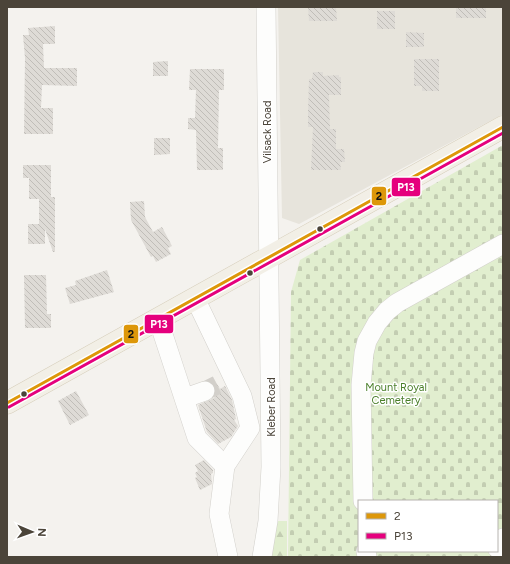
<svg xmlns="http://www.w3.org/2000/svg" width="510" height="564" viewBox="0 0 510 564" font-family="Figtree,sans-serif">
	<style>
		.residential { fill: #e7e4dc }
		.forest { fill: url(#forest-firs) }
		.cemetery { fill: url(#cemetery-stones); fill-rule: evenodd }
		.building { fill: url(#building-back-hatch) }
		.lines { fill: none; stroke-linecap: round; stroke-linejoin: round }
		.minor-tunnel { stroke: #d2cfca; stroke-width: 19; stroke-dasharray: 19 10; stroke-linecap: butt }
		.minor-casing { stroke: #d2d0cb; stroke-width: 20 }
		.major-casing { stroke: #d6cebb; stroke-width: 23 }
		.minor { stroke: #fdfdfc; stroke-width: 19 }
		.major { stroke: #f2efe6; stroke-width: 22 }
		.bus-1-casing { stroke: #fff; stroke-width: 6 }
		.bus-2-casing { stroke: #fff; stroke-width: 6 }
		.bus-1 { stroke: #dd9709; stroke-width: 3 }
		.bus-2 { stroke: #e5007d; stroke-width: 3 }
		.bus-dot { fill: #4b4439; stroke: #fff; stroke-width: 1.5 }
		.labels { text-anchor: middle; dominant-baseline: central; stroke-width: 3; stroke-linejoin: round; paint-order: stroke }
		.street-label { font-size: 11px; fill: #4b4439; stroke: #fff }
		.park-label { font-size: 11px; fill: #4a7f2a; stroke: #fff }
		.line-badge { stroke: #fff; stroke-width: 1.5 }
		.badge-label { font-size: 11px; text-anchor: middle; font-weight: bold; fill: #fff }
		.pale-badge-label { font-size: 11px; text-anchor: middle; font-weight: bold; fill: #111 }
	</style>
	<defs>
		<pattern id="forest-firs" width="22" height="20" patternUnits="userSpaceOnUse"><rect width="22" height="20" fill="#e1eecf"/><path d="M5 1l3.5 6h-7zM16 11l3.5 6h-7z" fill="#c3cdb2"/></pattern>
		<pattern id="cemetery-stones" width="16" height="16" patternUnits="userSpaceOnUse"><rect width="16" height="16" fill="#e1eecf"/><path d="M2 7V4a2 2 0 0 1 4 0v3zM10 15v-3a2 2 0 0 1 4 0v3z" fill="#c3cdb2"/></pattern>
		<pattern id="building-back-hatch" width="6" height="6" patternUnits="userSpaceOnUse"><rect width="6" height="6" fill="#dedbd6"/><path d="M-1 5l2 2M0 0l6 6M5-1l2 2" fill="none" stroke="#c0bdb8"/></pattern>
	</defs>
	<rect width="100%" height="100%" fill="#f4f2ee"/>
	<polygon class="residential" points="278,7 503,7 503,114 299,224 282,218"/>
	<polygon class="forest" points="268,521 287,521 287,557 262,557"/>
	<path class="cemetery" d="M 503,145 L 503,557 L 288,557 L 291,292 L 300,260 ZM 359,501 L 497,501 L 497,551 L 359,551 Z"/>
	<g class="building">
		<polygon points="308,7 336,7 337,21 309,21"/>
		<rect x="456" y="7" width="30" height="11"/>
		<rect x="377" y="11" width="18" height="18"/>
		<polygon points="55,26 55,44 43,44 44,68 77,68 77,86 42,85 41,108 53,108 53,134 24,134 25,58 23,35 29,35 28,28"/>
		<polygon points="406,32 424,33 424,47 406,47"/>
		<polygon points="414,59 439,59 439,91 422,91 422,86 414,86"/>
		<polygon points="168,61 168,76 153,76 153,62"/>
		<polygon points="190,69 224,69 224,90 219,90 218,148 223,148 223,170 197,170 196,130 188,129 188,118 195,118 196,90 189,90"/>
		<polygon points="313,72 323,72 323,76 339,75 339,77 341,77 341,95 329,95 330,129 336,129 336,149 344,149 345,162 340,162 341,170 311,170 313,127 308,127 308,112 309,79 312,79"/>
		<polygon points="154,138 170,138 170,154 154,155"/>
		<polygon points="23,165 51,165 51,197 55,197 55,252 53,252 45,229 45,244 28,244 28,224 39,224 39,199 29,199 29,178 23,178"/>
		<polygon points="144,201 145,217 153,232 162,227 172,246 168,248 171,254 156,262 153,256 151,257 131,220 130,202"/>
		<polygon points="107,270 114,292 70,304 65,288 76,285 75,281"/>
		<polygon points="24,275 46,275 47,314 51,314 51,328 25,328"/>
		<polygon points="213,377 220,389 225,386 232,400 236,419 234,420 238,426 231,437 218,444 207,432 198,405 214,398 216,393 215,387 207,380"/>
		<polygon points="76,391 89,415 70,425 58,401"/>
		<polygon points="204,460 213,470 213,473 211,474 212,484 200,490 195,478 197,477 195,473 198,471 195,465"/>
	</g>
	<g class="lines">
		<polyline class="minor-tunnel" points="205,391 217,385"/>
		<g class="minor-casing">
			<g id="minor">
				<polyline points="195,298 242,396 250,428 225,466 219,514 228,557"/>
				<polyline points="158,319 197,438 225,466"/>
				<polyline points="185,398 205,391"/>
				<polyline points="363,501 361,385 364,353 367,341 377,323 387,311 397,303 503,244"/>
				<polyline points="497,548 503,538"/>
				<polyline points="366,551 367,557"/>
				<polyline points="262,557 268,521 271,467 266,7"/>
			</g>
		</g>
		<g class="major-casing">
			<polyline id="major" points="7,403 503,127"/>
		</g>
		<use href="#minor" class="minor"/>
		<use href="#major" class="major"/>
		<g class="bus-1-casing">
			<polyline id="bus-1" points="7,403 503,127"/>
		</g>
		<g class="bus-2-casing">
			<polyline id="bus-2" points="9,407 503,133"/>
		</g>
		<use href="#bus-1" class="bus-1"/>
		<use href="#bus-2" class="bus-2"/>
	</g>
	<g class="bus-dot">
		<circle cx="320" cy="229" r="3.5"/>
		<circle cx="250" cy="273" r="3.5"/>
		<circle cx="24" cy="394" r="3.5"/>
	</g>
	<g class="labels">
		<g class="street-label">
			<text transform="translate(267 132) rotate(-90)">Vilsack Road</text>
			<text transform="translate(271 407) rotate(-90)">Kleber Road</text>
		</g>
		<g class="park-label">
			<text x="396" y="387">Mount Royal<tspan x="396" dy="13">Cemetery</tspan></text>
		</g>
	</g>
	<g class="line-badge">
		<rect x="391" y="177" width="30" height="20" rx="4" fill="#e5007d"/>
		<rect x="371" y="186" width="16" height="20" rx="4" fill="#dd9709"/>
		<rect x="144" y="314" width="30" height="20" rx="4" fill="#e5007d"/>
		<rect x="123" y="324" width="16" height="20" rx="4" fill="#dd9709"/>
	</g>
	<g class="badge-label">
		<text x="406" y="191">P13</text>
		<text x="159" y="328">P13</text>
	</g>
	<g class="pale-badge-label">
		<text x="379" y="200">2</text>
		<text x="131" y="338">2</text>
	</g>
	<rect width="510" height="564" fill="none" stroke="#4b4439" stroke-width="16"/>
	<rect x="358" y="500" width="140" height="52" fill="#ffffff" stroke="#b7b4b0"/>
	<rect x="366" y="513" width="20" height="6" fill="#dd9709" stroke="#b7b4b0"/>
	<text x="394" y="520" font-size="12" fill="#4b4439">2</text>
	<rect x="366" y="533" width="20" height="6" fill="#e5007d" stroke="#b7b4b0"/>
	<text x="394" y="540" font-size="12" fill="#4b4439">P13</text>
	<g transform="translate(32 532) rotate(92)" stroke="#ffffff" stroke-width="3" paint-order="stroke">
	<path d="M0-3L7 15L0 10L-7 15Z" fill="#4b4439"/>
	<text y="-6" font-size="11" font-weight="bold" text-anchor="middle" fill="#4b4439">N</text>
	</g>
</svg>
